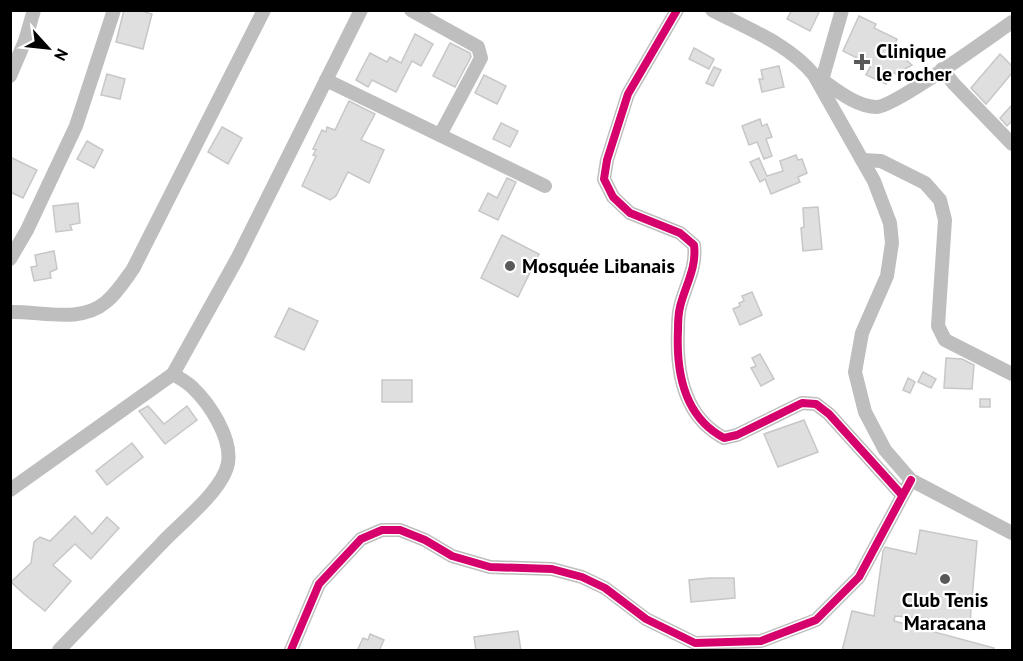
<svg xmlns="http://www.w3.org/2000/svg" width="1023" height="661" viewBox="0 0 1023 661" font-family="'PT Sans',sans-serif">
	<style>
		.building { fill: #dfdfdf; stroke: #c7c7c7; stroke-width: 1.5 }
		.lines { fill: none; stroke-linecap: round; stroke-linejoin: round }
		.minor { stroke: #bebebe; stroke-width: 14 }
		.cycleway-casing { stroke: #fff; stroke-width: 11 }
		.cycleway { stroke: #d6006c; stroke-width: 8 }
		.poi-dot { fill: #595959; stroke: #fff; stroke-width: 2 }
		.labels { text-anchor: middle; dominant-baseline: central; stroke-width: 4.5; stroke-linejoin: round; paint-order: stroke }
		.poi-label { font-size: 20px; font-weight: bold; fill: #000; stroke: #fff; text-anchor: start }
	</style>
	<rect width="100%" height="100%" fill="#fff"/>
	<g class="building">
		<polygon points="124,10 138,10 152,14 143,49 116,42"/>
		<polygon points="792,10 820,10 810,31 787,19"/>
		<polygon points="859,16 876,24 874,28 897,39 893,48 912,65 896,74 892,72 886,84 866,75 871,65 843,51"/>
		<polygon points="415,34 433,44 421,66 412,61 396,92 372,80 368,87 356,80 370,53 387,62 390,57 401,63"/>
		<polygon points="450,43 470,53 471,57 455,87 433,76"/>
		<polygon points="694,48 714,59 709,69 689,59"/>
		<polygon points="1000,54 1012,66 1012,73 986,104 971,88"/>
		<polygon points="779,66 784,87 762,92 759,79 763,79 761,70"/>
		<polygon points="714,67 721,70 713,86 706,83"/>
		<polygon points="107,74 125,79 120,99 101,95"/>
		<polygon points="484,75 506,86 497,104 475,93"/>
		<polygon points="349,101 375,114 361,140 384,150 369,183 348,172 336,196 330,200 302,186 316,156 313,155 316,150 313,149 322,130 326,132 327,127 335,130"/>
		<polygon points="1012,105 1012,121 1007,126 1000,118"/>
		<polygon points="760,119 762,126 767,124 772,137 766,139 772,156 764,159 757,142 749,145 742,126"/>
		<polygon points="501,123 518,131 510,147 493,139"/>
		<polygon points="222,127 242,138 228,164 208,152"/>
		<polygon points="87,141 103,150 94,168 77,159"/>
		<polygon points="796,155 798,160 802,159 807,173 798,177 800,182 771,194 765,179 760,182 750,162 759,158 767,176 783,171 780,161"/>
		<polygon points="10,157 37,170 23,198 10,192"/>
		<polygon points="507,178 516,182 498,220 479,211 488,193 497,198"/>
		<polygon points="78,203 80,223 70,225 72,230 56,232 53,206"/>
		<polygon points="818,207 822,249 803,251 801,228 804,227 803,208"/>
		<polygon points="502,235 539,254 518,297 481,278"/>
		<polygon points="54,251 57,269 50,272 51,278 34,281 31,267 37,266 35,255"/>
		<polygon points="752,292 762,315 740,325 733,309 740,306 739,303 744,301 742,296"/>
		<polygon points="289,308 318,321 304,350 275,337"/>
		<polygon points="760,354 774,379 761,386 751,368 756,366 752,358"/>
		<polygon points="946,358 962,359 974,365 972,389 944,388"/>
		<polygon points="923,372 936,379 931,388 918,382"/>
		<polygon points="908,378 915,382 910,393 903,390"/>
		<rect x="382" y="380" width="30" height="22"/>
		<rect x="980" y="399" width="10" height="8"/>
		<polygon points="148,406 164,424 187,406 197,420 165,444 139,411"/>
		<polygon points="804,420 818,452 778,467 764,434"/>
		<polygon points="132,443 143,457 107,485 96,471"/>
		<polygon points="75,516 92,534 107,517 119,528 91,559 75,544 53,565 71,581 45,611 24,594 11,582 31,563 34,542 40,537 50,541"/>
		<polygon points="920,530 977,541 970,622 895,616 894,621 994,648 994,651 842,651 852,611 874,616 883,551 885,547 916,554"/>
		<polygon points="710,578 734,578 735,598 691,602 689,580"/>
		<polygon points="518,631 521,651 476,651 474,637"/>
		<polygon points="370,634 384,640 379,651 357,651 363,638 368,640"/>
	</g>
	<g class="lines">
		<g class="minor">
			<polyline points="411,10 478,47 481,58 440,135"/>
			<path d="M 677,10 L 628,94 L 607,160 L 604,179 L 613,197 L 630,213 L 680,233 L 694,245 C 697,268 685,286 680,307 C 678,315 678,323 678,330 C 676,372 684,417 724,438 L 737,435 L 802,403 L 816,404 L 829,414 L 902,495"/>
			<path d="M 712,10 C 748,29 789,44 814,75 L 874,181 L 890,223 L 892,243 L 887,276 L 862,333 L 855,372 L 865,412 L 885,450 L 911,480 L 1012,533"/>
			<polyline points="942,69 954,84 1012,144"/>
			<polyline points="10,76 25,41 34,10"/>
			<path d="M 816,76 C 833,87 855,107 877,107 C 896,106 990,37 1012,22"/>
			<polyline points="326,80 545,186"/>
			<polyline points="822,80 842,10"/>
			<polyline points="862,160 881,161 925,183 940,200 945,220 938,326 945,340 1012,374"/>
			<polyline points="10,259 27,230 76,126 114,10"/>
			<path d="M 10,312 C 41,311 80,324 106,302 C 117,293 125,280 133,269 L 264,10"/>
			<polyline points="10,490 173,374 237,259 361,10"/>
			<path d="M 59,650 C 93,615 127,579 161,544 C 179,524 223,491 228,463 C 232,438 210,404 192,387 C 187,382 179,378 173,374"/>
			<polyline points="291,650 319,584 361,539 382,530 400,530 425,540 452,556 490,567 552,569 582,577 605,588 646,619 695,643 761,641 816,620 859,577 911,480"/>
		</g>
		<g class="cycleway-casing">
			<g id="cycleway">
				<path d="M 677,10 L 628,94 L 607,160 L 604,179 L 613,197 L 630,213 L 680,233 L 694,245 C 697,268 685,286 680,307 C 678,315 678,323 678,330 C 676,372 684,417 724,438 L 737,435 L 802,403 L 816,404 L 829,414 L 902,495"/>
				<polyline points="291,650 319,584 361,539 382,530 400,530 425,540 452,556 490,567 552,569 582,577 605,588 646,619 695,643 761,641 816,620 859,577 911,480"/>
			</g>
		</g>
		<use href="#cycleway" class="cycleway"/>
	</g>
	<g class="poi-dot">
		<path d="M859 53h6v6h6v6h-6v6h-6v-6h-6v-6h6z"/>
		<circle cx="510" cy="266" r="6"/>
		<circle cx="945" cy="579" r="6"/>
	</g>
	<g class="labels">
		<g class="poi-label">
			<text x="876" y="51">Clinique<tspan x="876" dy="23">le rocher</tspan></text>
			<text x="522" y="266">Mosquée Libanais</text>
			<text x="945" y="600" text-anchor="middle">Club Tenis<tspan x="945" dy="23">Maracana</tspan></text>
		</g>
	</g>
	<rect width="1023" height="661" fill="none" stroke="#000000" stroke-width="24"/>
	<g transform="translate(48 48) rotate(117)" stroke="#ffffff" stroke-width="4.5" paint-order="stroke">
	<path d="M0-4.5L10 22L0 15L-10 22Z" fill="#000000"/>
	<text y="-9" font-size="16" font-weight="bold" text-anchor="middle" fill="#000000">N</text>
	</g>
</svg>
